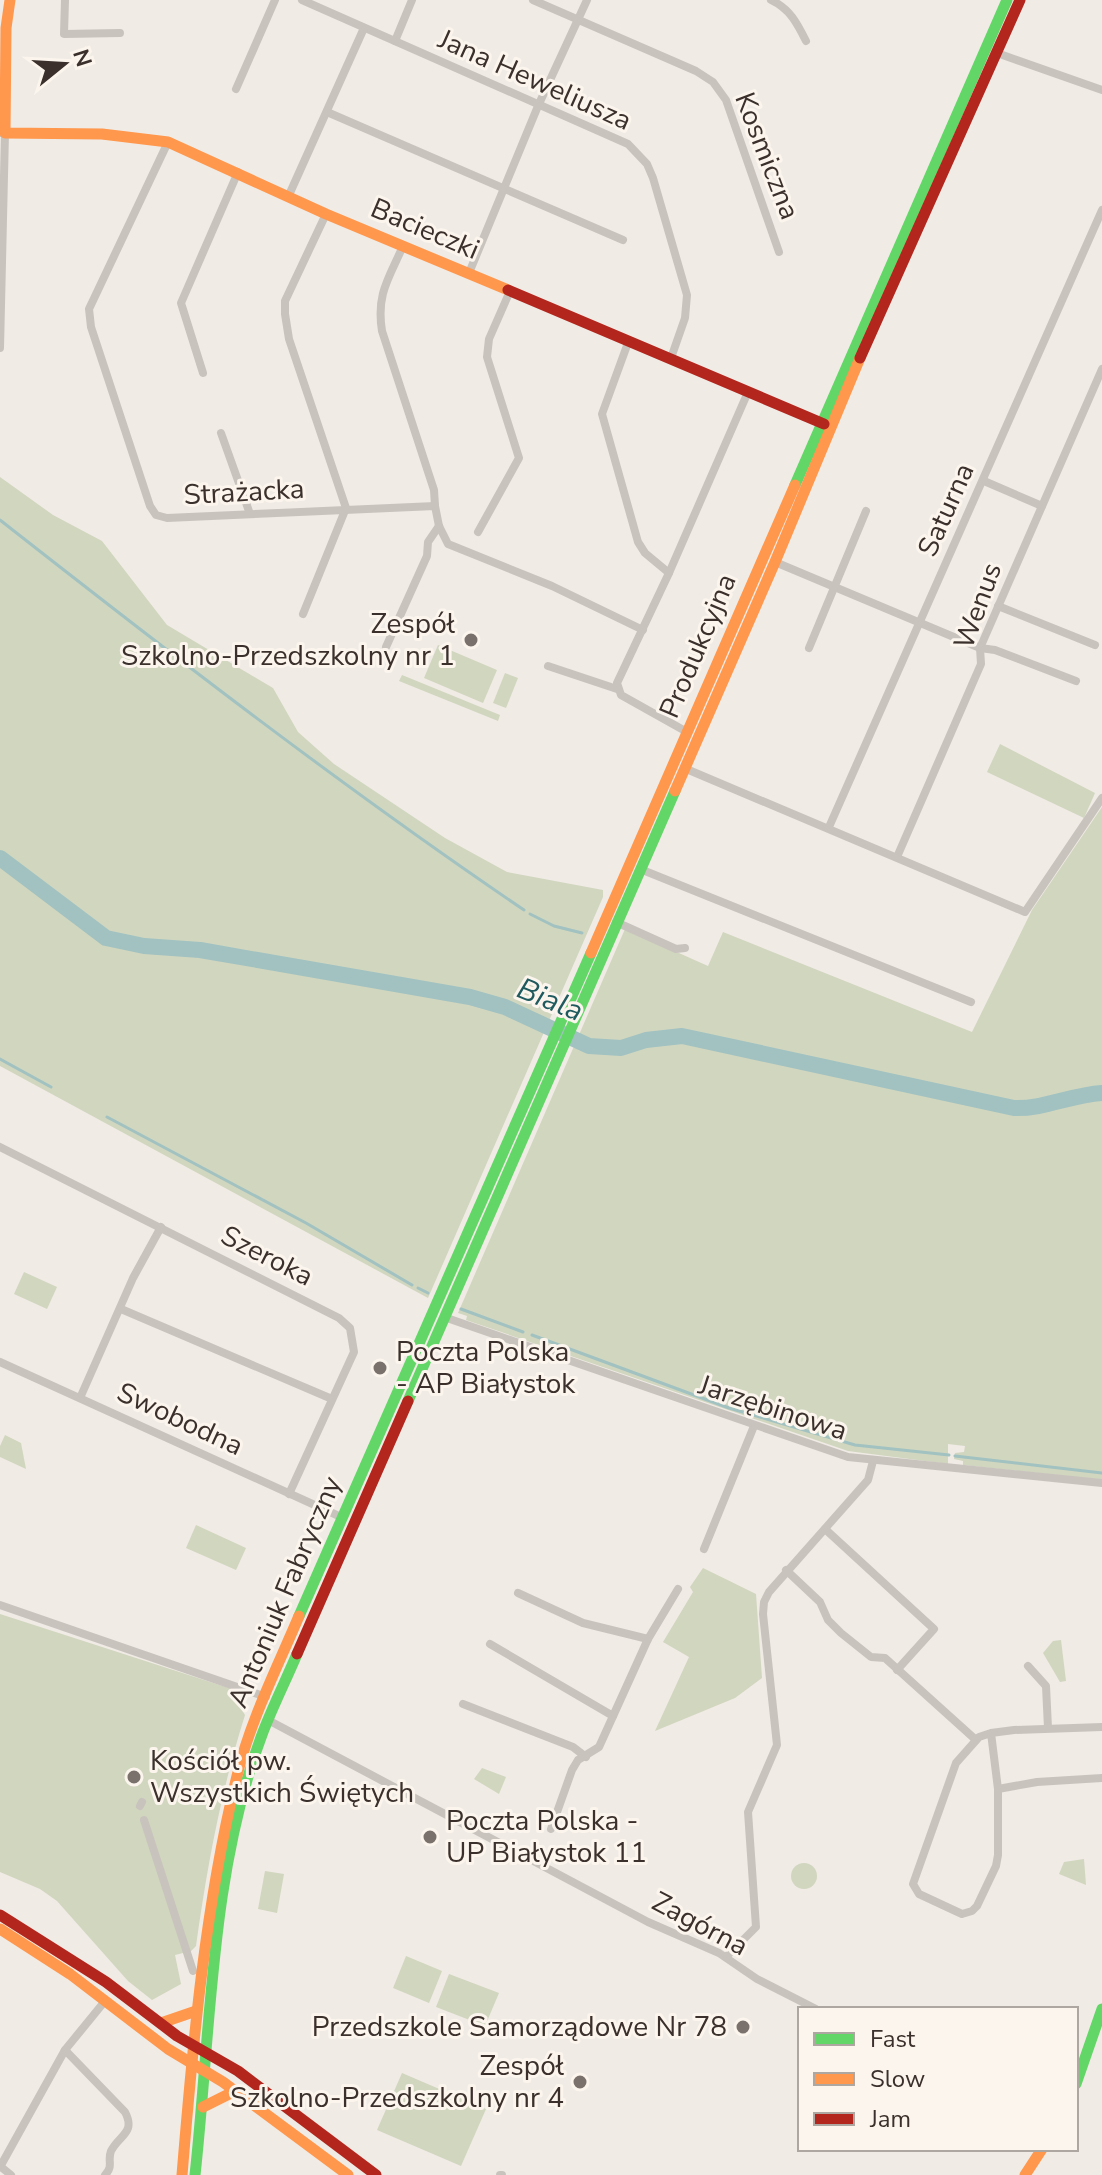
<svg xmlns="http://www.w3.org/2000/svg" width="1102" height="2175" viewBox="0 0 1102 2175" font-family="'Nunito Sans',sans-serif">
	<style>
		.green { fill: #d1d6bf }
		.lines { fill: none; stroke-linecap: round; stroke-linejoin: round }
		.stream { stroke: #a1c2c1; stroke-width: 3 }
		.river { stroke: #a1c2c1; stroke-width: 16 }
		.street { stroke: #c9c3be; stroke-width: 8 }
		.fast { stroke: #63d668; stroke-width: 11 }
		.slow { stroke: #ff974d; stroke-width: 11 }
		.jam { stroke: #b3261e; stroke-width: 11 }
		.poi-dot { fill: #7a716c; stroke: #fbf5ee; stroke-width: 3 }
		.labels { text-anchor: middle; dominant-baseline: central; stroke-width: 6; stroke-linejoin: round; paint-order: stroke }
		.street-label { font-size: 28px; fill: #3b302b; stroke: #fbf5ee }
		.poi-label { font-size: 28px; fill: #3b302b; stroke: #fbf5ee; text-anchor: end }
		.water-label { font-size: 30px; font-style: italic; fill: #1f5a5e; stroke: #fbf5ee }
	</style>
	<rect width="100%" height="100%" fill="#f0ebe5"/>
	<g class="green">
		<polygon points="0,477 53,515 102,541 167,625 273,688 298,732 334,764 445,838 507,872 603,890 603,897 428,1298 0,1066"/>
		<polygon points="438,645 497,670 483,703 424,678"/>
		<polygon points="505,673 518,678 506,708 493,703"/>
		<polygon points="402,675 500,715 498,721 399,681"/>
		<polygon points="1000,744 1095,793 1084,818 987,772"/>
		<polygon points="1102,807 1102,1480 963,1465 963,1461 954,1459 955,1453 964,1452 965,1446 948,1444 948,1464 848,1451 466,1320 467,1316 458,1313 625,929 708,966 723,932 972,1032 1032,910"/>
		<polygon points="24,1272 57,1287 47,1309 14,1294"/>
		<polygon points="5,1435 21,1443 26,1469 0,1457 0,1446"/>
		<polygon points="196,1525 246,1548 236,1570 186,1548"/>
		<polygon points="703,1568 756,1594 762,1678 735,1698 655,1731 689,1657 663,1642 693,1592 690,1587"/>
		<path d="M 0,1614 L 235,1690 L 233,1696 L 245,1715 C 221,1791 207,1867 196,1946 L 191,1951 L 175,1955 L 181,1984 L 152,2000 L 128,1981 L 57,1901 L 40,1889 L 0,1872 Z"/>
		<polygon points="1061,1640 1066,1681 1060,1682 1043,1653 1053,1641"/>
		<polygon points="482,1768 506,1777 499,1794 474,1779"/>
		<polygon points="1084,1859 1086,1885 1059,1874 1064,1862"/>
		<circle cx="804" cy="1876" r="13"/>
		<polygon points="265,1871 284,1874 277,1913 258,1909"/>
		<polygon points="406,1956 442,1971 429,2003 393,1988"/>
		<polygon points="449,1974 499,1993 485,2026 436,2007"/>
		<polygon points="402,2073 486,2109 461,2166 377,2130"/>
	</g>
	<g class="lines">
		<g class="stream">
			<path d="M 0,520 C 172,655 344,788 524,910"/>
			<polyline points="530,914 554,926 582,933"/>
			<polyline points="0,1059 51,1087"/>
			<polyline points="107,1117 306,1223 412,1285"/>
			<polyline points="418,1288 428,1293"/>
			<polyline points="461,1309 523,1332"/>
			<polyline points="532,1335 729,1408 855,1445 949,1455"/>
			<polyline points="955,1456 1102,1473"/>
		</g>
		<path class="river" d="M 0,858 L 106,938 L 144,946 L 200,950 L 470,997 L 505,1007 L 589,1046 L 621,1048 L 646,1040 L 682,1036 L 1014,1108 C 1044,1109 1071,1095 1102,1093"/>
		<g class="street">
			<polyline points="65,0 64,34 120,33"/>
			<polyline points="302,0 628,144 647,164 653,178 687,295 685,318 671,358"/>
			<polyline points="533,0 696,71 713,82 726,100 779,252"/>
			<path d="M 771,0 C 790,9 797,23 806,41"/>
			<polyline points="395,41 412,0"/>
			<polyline points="997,53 1102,90"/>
			<polyline points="236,89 275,0"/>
			<polyline points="327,112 623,240"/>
			<polyline points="168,142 89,309 91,327 150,506 156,515 167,518 435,506 439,526 448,544 552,586 643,630"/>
			<polyline points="289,195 364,28"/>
			<path d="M 403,246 C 389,278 376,294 382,331 L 434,490 L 435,506"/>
			<polyline points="469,273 538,106 587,0"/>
			<polyline points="629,340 602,414 638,542 645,553 669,573"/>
			<polyline points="0,348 5,133 1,133"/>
			<polyline points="203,373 181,303 238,172"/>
			<polyline points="221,433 250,514"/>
			<polyline points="984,481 1042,506"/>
			<polyline points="478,532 519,458 487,357 489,339 510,291"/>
			<polyline points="775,562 980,648 995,650 1076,681"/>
			<polyline points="998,606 1095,645"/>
			<polyline points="303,614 346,508 289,339 285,314 285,301 326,214"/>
			<polyline points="386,647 427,556 428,542 439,526"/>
			<polyline points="809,648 866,511"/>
			<polyline points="548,666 617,689"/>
			<polyline points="687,732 621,695 617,683 669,573 748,392"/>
			<polyline points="684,768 1025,912 1102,798"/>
			<polyline points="829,827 1102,210"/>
			<polyline points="897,857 981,664 980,648 1102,369"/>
			<polyline points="640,869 971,1002"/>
			<polyline points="616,922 676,949 685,948"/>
			<polyline points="0,1147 339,1318 350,1328 354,1352 289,1494"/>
			<polyline points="121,1309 332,1399"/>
			<polyline points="444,1317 848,1457 1102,1483"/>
			<polyline points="0,1362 341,1517"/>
			<polyline points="80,1398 133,1278 161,1227"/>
			<polyline points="825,1529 934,1629 897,1670"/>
			<polyline points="704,1549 754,1426"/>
			<polyline points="786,1570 820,1602 828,1620 841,1633 871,1657 885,1658 976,1740"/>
			<polyline points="518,1593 583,1623 648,1639"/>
			<polyline points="0,1605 266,1697"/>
			<polyline points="490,1644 613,1716"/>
			<polyline points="1028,1666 1046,1686 1048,1728"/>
			<polyline points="463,1704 573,1747 586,1757"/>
			<polyline points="268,1720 648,1922 719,1953 757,1979 816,2009"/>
			<polyline points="991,1733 998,1789 998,1855 996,1866 977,1906 972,1911 962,1914 919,1894 913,1884 956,1763 979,1737 991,1733 1014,1730 1102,1727"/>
			<polyline points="998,1789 1037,1782 1102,1778"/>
			<polyline points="140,1806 142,1802"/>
			<polyline points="144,1820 193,1971"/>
			<polyline points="551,1829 572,1770 578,1760 599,1747 648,1639 678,1589"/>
			<polyline points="726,1957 756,1927 748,1812 777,1745 763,1614 764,1602 769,1592 868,1480 873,1461"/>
			<path d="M 65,2050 L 125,2112 C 136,2133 119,2135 111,2151 C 107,2161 114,2166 105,2175"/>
			<polyline points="0,2166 11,2175"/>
			<polyline points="0,2167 65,2050 105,2001"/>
			<polyline points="500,2175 502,2175"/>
		</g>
		<g class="fast">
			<polyline points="795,485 1007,0"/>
			<polyline points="408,1401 675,791"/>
			<polyline points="299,1616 591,953"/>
			<polyline points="1076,2084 1102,2009"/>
			<path d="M 195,2175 C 211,2029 210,1871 263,1732 C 273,1706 286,1680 297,1654"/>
		</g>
		<g class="slow">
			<polyline points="10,0 6,28 5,133 102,134 168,142 326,214 508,290"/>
			<polyline points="675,791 775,562 860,358"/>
			<polyline points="591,953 795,485"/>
			<polyline points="0,1929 70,1974 168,2049 223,2082 348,2175"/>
			<polyline points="161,2023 196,2011"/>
			<polyline points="203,2107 235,2091"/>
			<path d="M 182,2175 C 193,2041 205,1906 237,1776 C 250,1721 277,1668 299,1616"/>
			<polyline points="1025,2175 1042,2149"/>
		</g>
		<g class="jam">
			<polyline points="508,290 824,424"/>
			<polyline points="860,358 1020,0"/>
			<polyline points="297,1654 408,1401"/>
			<polyline points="0,1915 106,1982 177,2036 238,2071 376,2175"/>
		</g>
	</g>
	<g class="poi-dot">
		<circle cx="471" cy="640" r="8"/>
		<circle cx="380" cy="1368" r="8"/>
		<circle cx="134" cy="1777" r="8"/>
		<circle cx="430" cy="1837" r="8"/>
		<circle cx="743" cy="2027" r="8"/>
		<circle cx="580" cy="2082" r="8"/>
	</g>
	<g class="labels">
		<g class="street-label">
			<text transform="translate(535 80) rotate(24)">Jana Heweliusza</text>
			<text transform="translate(767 156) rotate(69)">Kosmiczna</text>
			<text transform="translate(425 229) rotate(23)">Bacieczki</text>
			<text transform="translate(244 492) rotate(-3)">Strażacka</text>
			<text transform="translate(946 510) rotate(-66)">Saturna</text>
			<text transform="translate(978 606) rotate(-70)">Wenus</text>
			<text transform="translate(698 646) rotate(-67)">Produkcyjna</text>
			<text transform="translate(267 1256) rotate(27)">Szeroka</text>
			<text transform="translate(773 1408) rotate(18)">Jarzębinowa</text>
			<text transform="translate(180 1419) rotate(25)">Swobodna</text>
			<text transform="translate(285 1592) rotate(-67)">Antoniuk Fabryczny</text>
			<text transform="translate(700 1924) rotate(28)">Zagórna</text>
		</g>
		<g class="poi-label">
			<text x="455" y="624">Zespół<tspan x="455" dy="32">Szkolno-Przedszkolny nr 1</tspan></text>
			<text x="396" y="1352" text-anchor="start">Poczta Polska<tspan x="396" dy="32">- AP Białystok</tspan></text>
			<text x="150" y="1761" text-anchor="start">Kościół pw.<tspan x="150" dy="32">Wszystkich Świętych</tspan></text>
			<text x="446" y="1821" text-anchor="start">Poczta Polska -<tspan x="446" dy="32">UP Białystok 11</tspan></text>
			<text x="727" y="2027">Przedszkole Samorządowe Nr 78</text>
			<text x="564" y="2066">Zespół<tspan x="564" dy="32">Szkolno-Przedszkolny nr 4</tspan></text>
		</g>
		<g class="water-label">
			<text transform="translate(550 1000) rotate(22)">Biala</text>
		</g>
	</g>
	<rect x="798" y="2007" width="280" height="144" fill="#fbf5ee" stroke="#aea6a0" stroke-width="2"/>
	<rect x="814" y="2033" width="40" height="12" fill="#63d668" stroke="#aea6a0" stroke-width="2"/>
	<text x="870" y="2047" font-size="24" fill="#3b302b">Fast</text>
	<rect x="814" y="2073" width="40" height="12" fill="#ff974d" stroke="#aea6a0" stroke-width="2"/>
	<text x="870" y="2087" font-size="24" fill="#3b302b">Slow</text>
	<rect x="814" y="2113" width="40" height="12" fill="#b3261e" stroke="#aea6a0" stroke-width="2"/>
	<text x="870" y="2127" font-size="24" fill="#3b302b">Jam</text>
	<g transform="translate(64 64) rotate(72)" stroke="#fbf5ee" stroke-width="6" paint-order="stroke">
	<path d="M0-6L14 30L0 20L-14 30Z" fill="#3b302b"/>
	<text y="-12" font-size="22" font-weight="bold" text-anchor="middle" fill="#3b302b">N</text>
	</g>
</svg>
